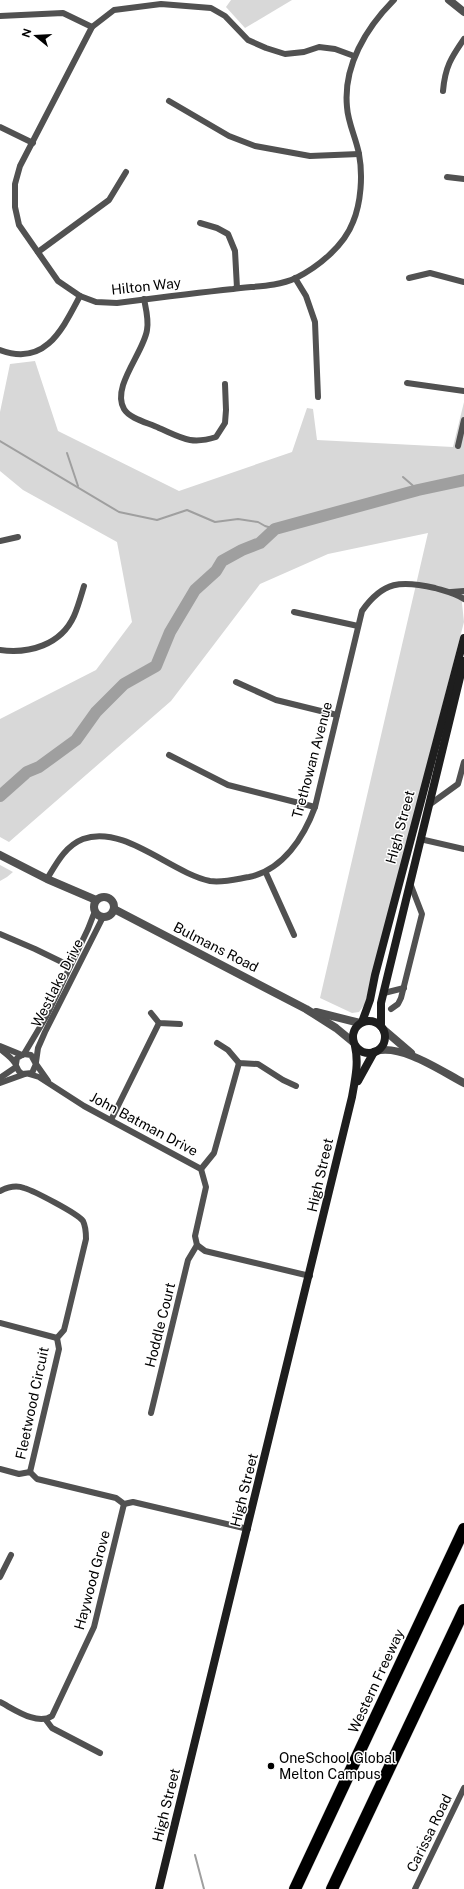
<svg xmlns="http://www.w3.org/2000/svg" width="464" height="1889" viewBox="0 0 464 1889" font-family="'Public Sans',sans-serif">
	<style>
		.green { fill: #d8d8d8 }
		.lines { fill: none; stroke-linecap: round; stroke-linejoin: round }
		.stream { stroke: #9f9f9f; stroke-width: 2 }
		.river { stroke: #9f9f9f; stroke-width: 12 }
		.motorway-casing { stroke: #dbdbdb; stroke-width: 13 }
		.minor { stroke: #515151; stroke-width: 6 }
		.tertiary { stroke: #515151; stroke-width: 8 }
		.secondary { stroke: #1e1e1e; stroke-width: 8 }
		.motorway { stroke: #000; stroke-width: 12 }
		.poi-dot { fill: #000; stroke: #fff; stroke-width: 1.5 }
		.labels { text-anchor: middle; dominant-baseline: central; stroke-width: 3; stroke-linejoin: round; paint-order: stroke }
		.street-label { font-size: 14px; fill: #000; stroke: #fff }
		.poi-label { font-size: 14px; fill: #000; stroke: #fff; text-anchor: start }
	</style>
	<rect width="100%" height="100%" fill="#fff"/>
	<g class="green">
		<polygon points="231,0 292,0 245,28 226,7"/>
		<polygon points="35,361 58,431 179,491 292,452 307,408 313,409 317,440 453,447 464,402 464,595 462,603 464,622 365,1004 359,1012 352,1013 320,998 428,533 328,554 260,584 171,701 9,842 0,837 0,719 96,670 132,622 117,542 23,490 0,471 0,412 10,364"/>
		<polygon points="0,865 13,872 7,877 0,881"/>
	</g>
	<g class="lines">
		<g class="stream">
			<polyline points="0,441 119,512 157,520 187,510 215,522 238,519 258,522 265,526 275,529"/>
			<polyline points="67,453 78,486"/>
			<polyline points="403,477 418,490"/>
			<polyline points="195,1855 204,1889"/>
		</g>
		<polyline class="river" points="0,796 27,772 39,767 76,740 96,712 124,684 156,666 170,632 195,590 216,571 222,561 242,550 260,543 275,529 418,490 464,480"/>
		<g class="motorway-casing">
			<g id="motorway">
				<polyline points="295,1889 464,1529"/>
				<polyline points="332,1889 464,1610"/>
			</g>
		</g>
		<g class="minor">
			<polyline points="0,16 63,13 92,27"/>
			<path d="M 354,56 L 335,49 L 319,47 L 304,52 L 285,54 L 266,48 L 248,40 L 225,16 L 211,8 L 161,4 L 114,10 L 92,27 L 20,166 L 15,184 L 15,207 L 19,225 L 58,281 L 80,296 L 96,302 L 117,303 C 156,298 195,293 233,289 C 254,286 276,287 296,278 C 318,267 344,246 353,222 C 361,203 363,175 359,154 C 356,138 348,123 347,107 C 343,66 366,28 394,0"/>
			<path d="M 443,91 C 445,67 451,58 464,39"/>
			<polyline points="169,101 229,136 255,146 310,156 359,154"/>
			<polyline points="0,127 33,143"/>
			<polyline points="447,177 464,179"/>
			<polyline points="200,223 217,228 228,234 235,251 237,288"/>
			<polyline points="38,252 109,200 126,172"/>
			<polyline points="295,278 306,296 315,322 318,397"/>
			<polyline points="409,278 430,273 464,282"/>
			<path d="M 144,299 C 146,309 149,320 147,330 C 144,352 111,387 124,409 C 130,419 149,423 159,428 C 182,438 191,445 216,437 L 225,423 L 226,410 L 225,384"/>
			<path d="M 0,350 C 45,367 62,330 80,296"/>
			<polyline points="407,383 464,391"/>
			<polyline points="458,446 464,420"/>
			<polyline points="0,541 18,537"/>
			<polyline points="451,592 464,591"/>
			<polyline points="294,612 358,626"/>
			<path d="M 0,650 C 29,654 61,645 74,616 C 78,607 81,596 84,586"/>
			<polyline points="236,682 276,700 337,715"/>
			<polyline points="169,755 228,785 315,807"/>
			<polyline points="429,805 458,784 464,762"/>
			<polyline points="420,839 464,849"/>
			<polyline points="266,873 294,935"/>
			<path d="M 47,879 C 56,864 65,846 83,839 C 124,824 171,873 210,881 C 223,883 237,879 249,877 C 283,870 304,837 315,807 L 362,611 C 383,581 401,580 435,588 C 445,591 455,593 464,599"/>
			<polyline points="0,934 35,949 70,966"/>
			<polyline points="384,993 404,988"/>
			<polyline points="391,1009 398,1004 401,998 422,914 410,883"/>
			<polyline points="151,1013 159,1023 180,1024"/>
			<polyline points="217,1043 228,1050 239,1063 258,1064 283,1080 296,1086"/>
			<polyline points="0,1046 22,1055"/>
			<path d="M 0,1049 C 5,1053 11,1057 15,1063 C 17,1067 17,1071 22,1074 L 32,1073 L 36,1064 L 31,1055 L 24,1054 L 17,1058 L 16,1064"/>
			<polyline points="24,1054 46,1017 88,929 95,911"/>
			<polyline points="36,1062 38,1048 45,1032 103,917"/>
			<polyline points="36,1064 48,1081"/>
			<polyline points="29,1074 39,1077 84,1106 201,1169 206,1187 195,1236 197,1245 205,1251 310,1276"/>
			<polyline points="0,1078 16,1067"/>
			<polyline points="0,1083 25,1074"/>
			<polyline points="111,1120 159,1023"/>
			<polyline points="201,1169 214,1153 239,1063"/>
			<path d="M 0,1191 C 8,1187 16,1185 24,1188 C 34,1191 77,1213 83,1221 C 86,1227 86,1232 86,1239 L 66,1322 L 64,1330 L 57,1338 L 59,1349 L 30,1472"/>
			<polyline points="0,1323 57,1338"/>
			<polyline points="151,1413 188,1260 197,1245"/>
			<polyline points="0,1469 19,1474 30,1472 37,1479 116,1498 124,1504 133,1502 248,1529"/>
			<polyline points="0,1577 11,1555"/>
			<path d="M 0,1702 C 14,1709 37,1726 52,1716 L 94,1627 L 124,1504"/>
			<polyline points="46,1720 52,1728 100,1753"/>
			<polyline points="415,1889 464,1788"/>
		</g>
		<g class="tertiary">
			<polyline points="449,0 464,12"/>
			<polyline points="0,855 47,879 96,900"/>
			<circle cx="104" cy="907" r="10"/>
			<polyline points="114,909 306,1009 336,1028 353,1042"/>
			<polyline points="316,1012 360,1023"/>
			<polyline points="383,1029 411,1053"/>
			<path d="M 376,1051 C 402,1044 441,1071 464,1083"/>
		</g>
		<g class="secondary">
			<circle cx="369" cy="1037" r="16"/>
			<polyline points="362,1022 370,1000 375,975 464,638"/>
			<polyline points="381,1026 381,1003 464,661"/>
			<polyline points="358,1081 374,1052"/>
			<path d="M 159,1889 L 352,1097 C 355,1080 359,1063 355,1046"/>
		</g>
		<use href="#motorway" class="motorway"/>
	</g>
	<circle class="poi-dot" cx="271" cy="1766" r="4"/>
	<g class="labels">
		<g class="street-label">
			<text transform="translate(146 286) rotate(-6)">Hilton Way</text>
			<text transform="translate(312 760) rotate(-75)">Trethowan Avenue</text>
			<text transform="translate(400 827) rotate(-75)">High Street</text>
			<text transform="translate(216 947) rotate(27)">Bulmans Road</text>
			<text transform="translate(57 983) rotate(-63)">Westlake Drive</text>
			<text transform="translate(144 1124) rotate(28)">John Batman Drive</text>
			<text transform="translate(320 1175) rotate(-77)">High Street</text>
			<text transform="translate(160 1325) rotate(-76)">Hoddle Court</text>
			<text transform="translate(32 1403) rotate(-78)">Fleetwood Circuit</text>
			<text transform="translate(244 1490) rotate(-76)">High Street</text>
			<text transform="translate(92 1580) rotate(-75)">Haywood Grove</text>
			<text transform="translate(376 1681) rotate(-65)">Western Freeway</text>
			<text transform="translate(166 1805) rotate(-76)">High Street</text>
			<text transform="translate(429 1833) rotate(-64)">Carissa Road</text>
		</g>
		<g class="poi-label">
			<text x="279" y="1758">OneSchool Global<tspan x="279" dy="16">Melton Campus</tspan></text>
		</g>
	</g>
	<g transform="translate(36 36) rotate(288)" stroke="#ffffff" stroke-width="3" paint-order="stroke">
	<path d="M0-3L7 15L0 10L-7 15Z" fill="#000000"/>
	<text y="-6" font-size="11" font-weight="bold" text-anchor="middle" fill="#000000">N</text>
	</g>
</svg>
